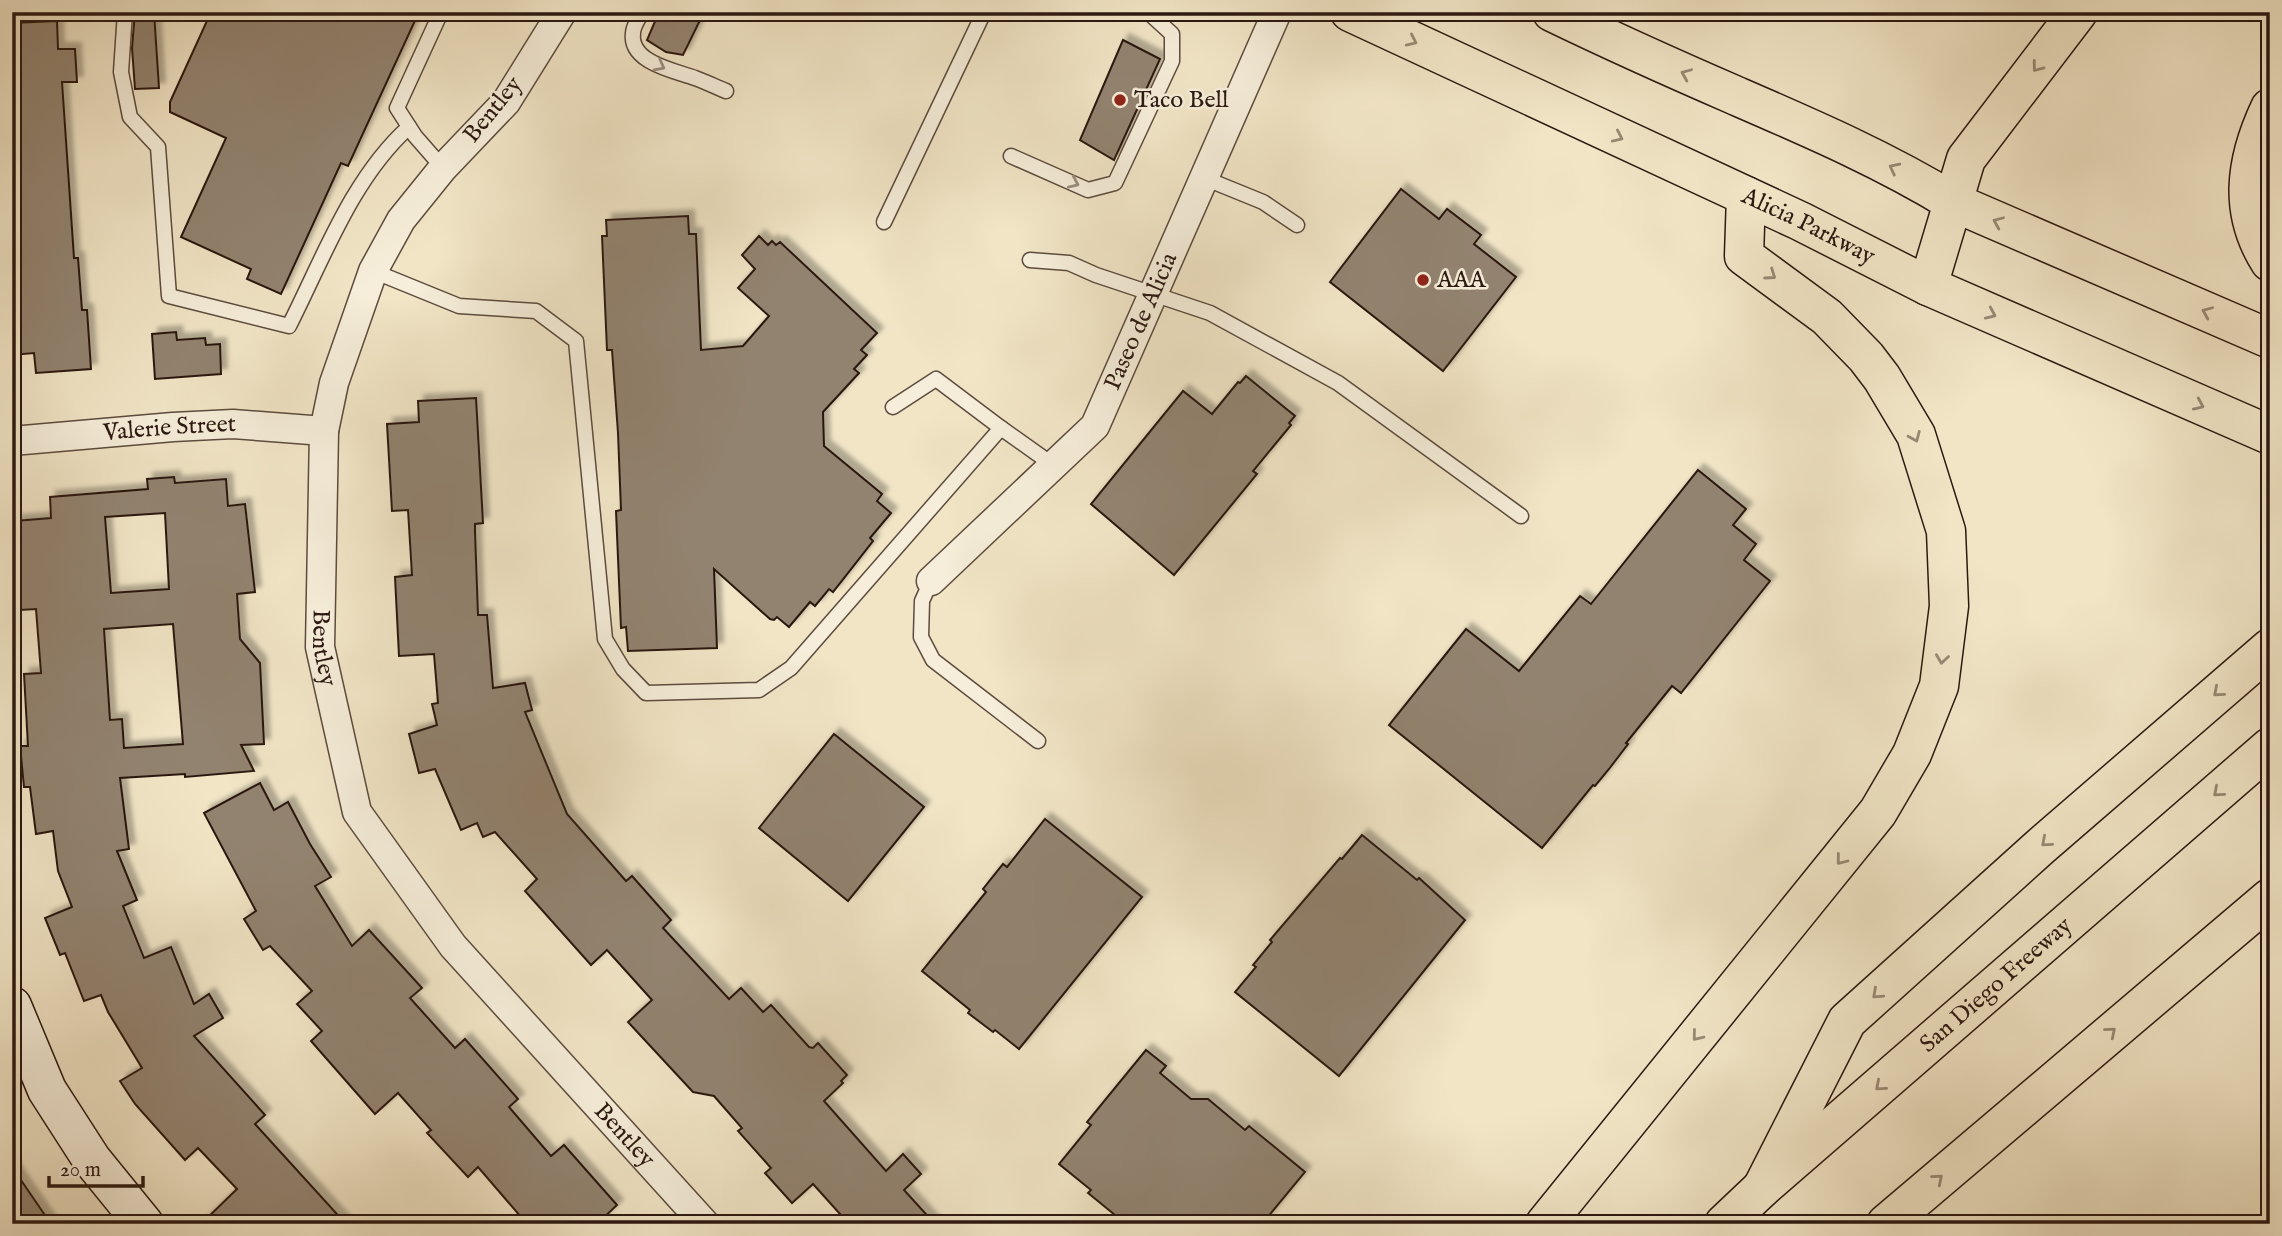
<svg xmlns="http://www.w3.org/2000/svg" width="2282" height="1236" viewBox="0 0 2282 1236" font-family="'IM FELL English',serif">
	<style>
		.building { fill: #92836f; stroke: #2b1811; stroke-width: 2; fill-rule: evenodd; filter: url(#shadow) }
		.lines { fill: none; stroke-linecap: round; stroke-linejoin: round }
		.lane-casing { stroke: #5c4b3e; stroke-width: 17 }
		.street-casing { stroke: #5c4b3e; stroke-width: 31 }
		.secondary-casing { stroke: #2b1811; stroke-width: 41 }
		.primary-casing { stroke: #2b1811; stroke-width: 41 }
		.highway-casing { stroke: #2b1811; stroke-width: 41 }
		.lane { stroke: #f6eeda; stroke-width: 14 }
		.street { stroke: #f6eeda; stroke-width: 28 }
		.secondary { stroke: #f6eeda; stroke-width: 38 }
		.primary { stroke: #f1e5c6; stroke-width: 38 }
		.highway { stroke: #f1e5c6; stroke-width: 38 }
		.oneway { stroke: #988975 }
		.oneway2 { stroke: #9b8e80 }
		.poi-dot { fill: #8f2418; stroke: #f6eeda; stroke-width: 2.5 }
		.labels { text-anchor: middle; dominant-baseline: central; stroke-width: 5; stroke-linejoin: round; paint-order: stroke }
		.poi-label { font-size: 24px; fill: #2b1811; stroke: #f6eeda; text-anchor: start }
		.street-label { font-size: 24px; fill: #2b1811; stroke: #f6eeda }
	</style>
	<defs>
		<filter id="shadow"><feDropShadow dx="6" dy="-6" stdDeviation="2" flood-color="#0004"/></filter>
	</defs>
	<rect width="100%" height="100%" fill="#f1e5c6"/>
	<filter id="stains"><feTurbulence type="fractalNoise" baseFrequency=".00286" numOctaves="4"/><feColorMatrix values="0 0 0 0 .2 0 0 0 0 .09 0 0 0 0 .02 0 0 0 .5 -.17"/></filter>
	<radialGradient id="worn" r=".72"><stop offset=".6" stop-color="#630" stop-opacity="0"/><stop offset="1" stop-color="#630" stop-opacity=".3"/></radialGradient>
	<g class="building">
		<polygon points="135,12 154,12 159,88 135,89 132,48"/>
		<polygon points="211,12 419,12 348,166 341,163 281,294 247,279 251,269 181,237 226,138 170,112 170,102"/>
		<polygon points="659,12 704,12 683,55 666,52 647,40"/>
		<polygon points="57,21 58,49 75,49 77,82 62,82 74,258 78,258 82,310 87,310 91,369 36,373 34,353 12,355 12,23"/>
		<polygon points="1123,40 1160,59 1114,160 1080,140"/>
		<polygon points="1401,189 1439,219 1447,209 1481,235 1474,244 1516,277 1443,371 1330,282"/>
		<polygon points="688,216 689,234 696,234 701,350 743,346 769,316 738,288 755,269 742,255 759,236 768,245 772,241 776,245 780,242 877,333 861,350 867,355 854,369 859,373 823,412 824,446 882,494 877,501 891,513 870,538 873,541 833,592 829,589 815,606 810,602 789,627 777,617 774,620 770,619 714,569 717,648 628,651 626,627 621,628 616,511 621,510 618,433 612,350 607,350 602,236 607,236 606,220"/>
		<polygon points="176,332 177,340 205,338 206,345 220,344 221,374 155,379 152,334"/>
		<polygon points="1246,376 1295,416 1289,423 1291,425 1253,471 1257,474 1174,575 1091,504 1183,391 1212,414 1238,382 1240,383"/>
		<polygon points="476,398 483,523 475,524 475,532 478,615 487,615 493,688 525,683 532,710 525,712 567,814 626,881 632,876 671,920 663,928 729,999 741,988 763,1012 771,1005 809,1047 813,1048 818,1043 847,1075 841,1081 843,1083 824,1101 886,1171 903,1154 921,1174 904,1190 935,1224 849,1224 813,1184 792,1203 765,1173 771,1168 738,1131 742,1128 714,1096 693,1092 628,1022 652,1000 607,950 591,965 525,891 537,879 495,832 483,837 477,823 461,830 435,769 419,773 409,734 437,725 432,704 438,703 434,654 399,656 395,577 412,575 408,510 392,511 387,424 419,422 418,401"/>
		<polygon points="1698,470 1746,509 1733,525 1756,544 1744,560 1770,581 1681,693 1672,686 1626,743 1628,744 1609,769 1595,786 1593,785 1542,848 1389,725 1466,629 1519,671 1580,596 1591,604"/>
		<path d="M 174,477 L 175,483 L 226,479 L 228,506 L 245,504 L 255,592 L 237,594 L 240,639 L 260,663 L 264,744 L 241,745 L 254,771 L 185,777 L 185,774 L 120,778 L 129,849 L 117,851 L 137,900 L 123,906 L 144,958 L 171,947 L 194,1004 L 209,994 L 223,1018 L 194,1036 L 265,1115 L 255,1124 L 346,1224 L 201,1224 L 237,1189 L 198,1148 L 185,1160 L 135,1104 L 120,1081 L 142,1068 L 108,1012 L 101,995 L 84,1001 L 65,953 L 60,955 L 45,918 L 72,907 L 58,871 L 53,831 L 36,834 L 30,787 L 24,787 L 20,746 L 28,746 L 24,674 L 41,673 L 36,609 L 20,610 L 15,521 L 51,518 L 50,497 L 148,489 L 147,479 ZM 165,513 L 169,589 L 111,593 L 105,517 ZM 173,624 L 183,744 L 124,748 L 122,719 L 110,720 L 104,629 Z"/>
		<polygon points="834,734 924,807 848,901 759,828"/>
		<polygon points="260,783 274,810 288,802 310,844 331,877 315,886 352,946 369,930 422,988 410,998 455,1048 465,1039 518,1099 509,1107 551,1156 564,1145 617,1205 597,1224 527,1224 478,1167 468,1177 427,1133 431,1130 398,1093 375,1114 311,1041 322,1031 297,1004 312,991 270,946 263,950 244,919 256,911 204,813"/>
		<polygon points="1045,819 1142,897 1019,1049 995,1030 993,1032 968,1013 970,1010 922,971 986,892 983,889 1003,864 1007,867"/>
		<polygon points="1362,835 1417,880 1419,878 1465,920 1339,1076 1235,992 1256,967 1253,965 1272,942 1270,940 1340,858 1342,859"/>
		<polygon points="1146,1050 1166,1066 1160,1073 1191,1099 1208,1099 1245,1130 1249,1126 1305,1172 1262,1224 1126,1224 1088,1193 1091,1190 1059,1164 1091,1125 1087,1122"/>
		<polygon points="12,1167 51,1224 12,1224"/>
	</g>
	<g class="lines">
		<g class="lane-casing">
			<g id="lane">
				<path d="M 125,12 L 121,72 L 130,117 L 158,147 L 169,296 L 289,326 C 323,259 352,178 409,127"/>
				<polyline points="441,12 397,108 415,136 443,168"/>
				<path d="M 642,12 C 639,18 633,26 633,33 C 629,63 676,71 695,78 C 706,82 716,87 726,91"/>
				<polyline points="1860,12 1861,12"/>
				<polyline points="1011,156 1088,190 1115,183 1172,61 1172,34 1148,12"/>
				<polyline points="1204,178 1263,202 1297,225"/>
				<polyline points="884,222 984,12"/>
				<polyline points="1030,260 1069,263 1096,275 1210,313 1338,383 1521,516"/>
				<polyline points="373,271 459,306 536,311 576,341 605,639 623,669 646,693 759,690 791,668 1001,428 936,379 893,407"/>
				<polyline points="1001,428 1053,465"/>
				<polyline points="931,581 922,601 921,637 933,660 1038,741"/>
			</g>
		</g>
		<g class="street-casing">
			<g id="street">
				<path id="s1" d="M 562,12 L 506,102 L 443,168 L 401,220 L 373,271 L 334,383 L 324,431 L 320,647 L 357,812 L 453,946 L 705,1224"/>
				<path id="s2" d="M 12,441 L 173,427 L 233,424 L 324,431"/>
				<path id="s3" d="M 931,581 L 1095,426 L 1277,12"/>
			</g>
		</g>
		<g class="secondary-casing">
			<polyline id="secondary" points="12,1006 47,1090 92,1160 144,1224"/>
		</g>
		<g class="primary-casing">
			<g id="primary">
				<path id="s4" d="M 1350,12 L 1800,221 L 1928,286 L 2270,435"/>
				<path d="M 1552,12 C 1612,41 1672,68 1732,94 C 1808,127 1883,159 1953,202 L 2270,339"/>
			</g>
		</g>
		<g class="highway-casing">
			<g id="highway">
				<path d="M 2270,108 C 2245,161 2238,212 2270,262"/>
				<polyline points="1928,286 1966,159 2078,12"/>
				<polyline points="1762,1188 1847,1021 2040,847 2270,648"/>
				<polyline points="1545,1224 1878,812 1912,754 1939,686 1949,606 1946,531 1916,435 1882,378 1866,357 1827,317 1744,256 1746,196"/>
				<path id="s5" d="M 1724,1224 L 1762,1188 L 2270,747"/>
				<polyline points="1886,1224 2270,898"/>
			</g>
		</g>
		<use href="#lane" class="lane"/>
		<use href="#street" class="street"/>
		<use href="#secondary" class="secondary"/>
		<use href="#primary" class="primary"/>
		<use href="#highway" class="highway"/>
	</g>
	<defs><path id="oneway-chevron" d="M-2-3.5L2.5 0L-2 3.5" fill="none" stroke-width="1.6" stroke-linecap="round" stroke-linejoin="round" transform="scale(1.75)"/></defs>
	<g class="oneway">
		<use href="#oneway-chevron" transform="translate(1412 41) rotate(25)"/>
		<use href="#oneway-chevron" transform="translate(2037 67) rotate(127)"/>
		<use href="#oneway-chevron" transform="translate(1686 74) rotate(-157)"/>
		<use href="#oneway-chevron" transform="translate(1618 137) rotate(25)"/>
		<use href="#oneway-chevron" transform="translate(1894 168) rotate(-153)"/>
		<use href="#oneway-chevron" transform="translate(1998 222) rotate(-157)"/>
		<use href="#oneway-chevron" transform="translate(1771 275) rotate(35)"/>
		<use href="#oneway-chevron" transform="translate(2207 312) rotate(-157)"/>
		<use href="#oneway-chevron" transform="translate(1991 314) rotate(24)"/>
		<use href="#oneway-chevron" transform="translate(2199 405) rotate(24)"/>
		<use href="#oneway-chevron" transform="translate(1915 437) rotate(67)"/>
		<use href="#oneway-chevron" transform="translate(1942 659) rotate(98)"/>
		<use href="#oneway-chevron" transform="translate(2218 692) rotate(139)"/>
		<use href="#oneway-chevron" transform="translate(2218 792) rotate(139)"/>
		<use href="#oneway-chevron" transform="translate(2046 842) rotate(139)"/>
		<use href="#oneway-chevron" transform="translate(1841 860) rotate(128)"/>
		<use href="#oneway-chevron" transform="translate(1877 994) rotate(138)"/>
		<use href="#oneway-chevron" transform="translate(2111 1032) rotate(-40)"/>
		<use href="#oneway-chevron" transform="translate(1697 1036) rotate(129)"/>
		<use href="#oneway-chevron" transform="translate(1880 1086) rotate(139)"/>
		<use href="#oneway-chevron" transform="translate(1938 1179) rotate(-40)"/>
	</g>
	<g class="oneway2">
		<use href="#oneway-chevron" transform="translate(660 66) rotate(28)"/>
		<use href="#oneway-chevron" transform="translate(1074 183) rotate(24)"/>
	</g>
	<g class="poi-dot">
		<circle cx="1120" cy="100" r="7"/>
		<circle cx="1423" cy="280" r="7"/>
	</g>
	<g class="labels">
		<g class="poi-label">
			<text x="1134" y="100">Taco Bell</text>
			<text x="1437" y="280">AAA</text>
		</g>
		<g class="street-label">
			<text transform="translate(493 110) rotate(-51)">Bentley</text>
			<text stroke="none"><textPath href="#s4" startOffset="506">Alicia Parkway</textPath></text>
			<text stroke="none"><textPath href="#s3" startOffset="340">Paseo de Alicia</textPath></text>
			<text stroke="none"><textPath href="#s2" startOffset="158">Valerie Street</textPath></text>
			<text stroke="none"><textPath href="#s1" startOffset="707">Bentley</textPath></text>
			<text stroke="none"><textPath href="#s5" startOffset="362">San Diego Freeway</textPath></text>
			<text stroke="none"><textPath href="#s1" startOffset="1295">Bentley</textPath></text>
		</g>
	</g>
	<rect width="2282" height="1236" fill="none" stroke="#f1e5c6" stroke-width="42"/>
	<rect x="14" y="14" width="2254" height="1208" fill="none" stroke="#2b1811" stroke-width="3.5"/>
	<rect x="21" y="21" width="2240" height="1194" fill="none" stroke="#2b1811" stroke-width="2"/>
	<path d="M49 1176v10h94v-10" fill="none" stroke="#2b1811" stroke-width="3.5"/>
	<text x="60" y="1176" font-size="21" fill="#2b1811" stroke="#f6eeda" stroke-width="5" paint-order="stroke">20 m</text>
	<rect width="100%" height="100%" filter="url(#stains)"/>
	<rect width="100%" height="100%" fill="url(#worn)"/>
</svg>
